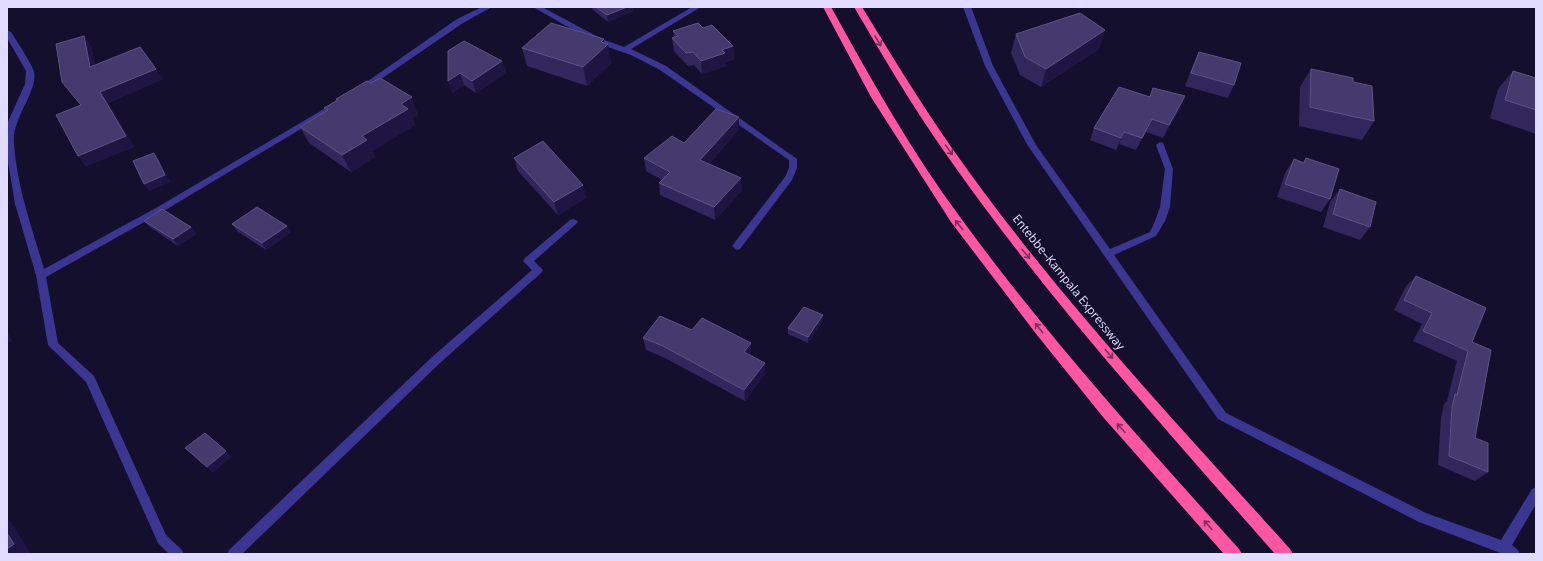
<svg xmlns="http://www.w3.org/2000/svg" width="1543" height="561" viewBox="0 0 1543 561" font-family="'Open Sans',sans-serif">
	<style>
		.lines { fill: none; stroke-linecap: round; stroke-linejoin: round }
		.minor { fill: #3b3691; fill-rule: evenodd }
		.highway { fill: #ff56a4; fill-rule: evenodd }
		.wall { fill: #32275c }
		.shaded-wall { fill: #1f1542 }
		.building { fill: #453a6e; stroke: #5d5384 }
		.oneway { stroke: #7e2f63 }
		.labels { text-anchor: middle; dominant-baseline: central; stroke-width: 3; stroke-linejoin: round; paint-order: stroke }
		.street-label { font-size: 12px; fill: #e0dbff; stroke: #150f2e }
	</style>
	<rect width="100%" height="100%" fill="#150f2e"/>
	<g class="lines">
		<g class="minor">
			<polygon points="482,7 492,7 463,23 362,92 356,92 355,90 457,19"/>
			<polygon points="533,7 542,7 602,39 624,47 692,7 701,7 631,49 666,66 797,159 797,168 792,180 740,249 737,250 732,246 785,177 789,168 789,160 660,70 631,55 596,43"/>
			<polygon points="963,7 971,7 993,66 1036,145 1110,249 1150,232 1155,221 1160,207 1165,169 1156,145 1160,142 1163,143 1173,169 1170,207 1165,221 1156,236 1114,255 1226,413 1426,513 1501,540 1532,489 1536,487 1536,504 1512,545 1518,550 1520,554 1503,554 1419,522 1218,419 1028,146 985,66"/>
			<path d="M 7,30 L 11,32 C 16,40 32,64 34,72 C 38,92 11,119 14,144 C 17,187 32,228 44,269 L 156,208 L 334,103 L 340,103 L 341,105 L 162,212 L 46,277 L 58,343 L 94,376 L 166,535 L 182,550 L 184,554 L 169,554 L 158,543 L 86,382 L 48,345 L 36,275 L 15,204 L 7,156 L 7,124 L 25,84 L 26,71 L 7,38 Z"/>
			<polygon points="573,219 576,220 578,222 576,224 534,261 543,270 541,273 440,363 242,554 227,554 229,550 432,357 532,270 523,261 525,258 570,220"/>
		</g>
		<g class="highway">
			<path d="M 823,7 L 831,7 C 871,79 911,151 960,217 C 1045,334 1142,441 1239,549 L 1242,554 L 1224,554 L 1103,417 L 1037,335 L 951,222 L 871,97 Z"/>
			<path d="M 854,7 L 862,7 C 892,56 921,104 954,151 C 1054,293 1174,420 1290,549 L 1293,554 L 1275,554 C 1162,425 1047,298 948,157 C 914,109 884,58 854,7 Z"/>
		</g>
	</g>
	<g class="wall">
		<polygon points="591,7 633,7 633,11 608,22 592,9"/>
		<polygon points="703,28 733,46 734,59 726,62 726,66 702,74 694,65 688,66 674,51 672,38 674,37 673,31"/>
		<polygon points="1105,30 1099,49 1041,87 1020,75 1011,53 1016,34"/>
		<polygon points="604,39 604,43 611,63 587,86 527,66 522,48"/>
		<polygon points="91,46 95,65 163,79 108,103 134,147 86,166 78,156 81,105 62,82"/>
		<polygon points="448,51 502,61 506,73 476,93 464,85 452,93"/>
		<polygon points="1199,52 1234,85 1228,98 1185,86 1193,65"/>
		<polygon points="1311,69 1353,82 1374,121 1362,140 1299,126 1300,87"/>
		<polygon points="1513,71 1536,78 1536,134 1490,118 1498,89"/>
		<polygon points="1153,88 1180,109 1163,138 1146,132 1136,150 1119,144 1116,150 1090,140 1094,128 1149,97"/>
		<polygon points="336,99 418,114 412,118 415,125 372,151 375,157 351,172 309,143 300,127 326,111 324,108 337,100"/>
		<polygon points="739,129 709,164 742,190 715,220 660,195 659,183 662,180 646,171 644,158 684,143"/>
		<polygon points="514,158 583,185 586,198 558,215 518,171"/>
		<polygon points="1306,158 1330,199 1321,212 1277,197 1285,173 1294,159 1303,162"/>
		<polygon points="1340,189 1370,227 1360,240 1323,227 1330,202"/>
		<polygon points="144,221 191,227 196,234 178,246 150,227"/>
		<polygon points="232,224 287,226 291,232 266,250 237,231"/>
		<polygon points="1416,276 1472,342 1475,438 1488,472 1475,481 1438,465 1441,417 1444,404 1447,401 1457,361 1413,341 1422,324 1394,310 1406,286"/>
		<polygon points="822,322 808,343 788,334 788,328"/>
		<polygon points="692,330 751,343 751,354 750,356 765,363 765,374 745,401 665,358 646,350 643,338"/>
	</g>
	<g class="shaded-wall">
		<polygon points="627,7 633,7 633,11 608,22 607,15"/>
		<polygon points="1105,30 1099,49 1041,87 1046,69"/>
		<polygon points="84,36 91,46 98,77 90,67"/>
		<polygon points="604,39 605,47 608,44 611,63 587,86 583,67 601,42"/>
		<polygon points="733,46 734,59 726,62 726,66 702,74 701,61 722,50"/>
		<polygon points="502,61 506,73 476,93 472,81"/>
		<polygon points="156,69 163,79 108,103 134,147 86,166 78,156 100,92"/>
		<polygon points="460,73 464,85 452,93 448,81"/>
		<polygon points="1185,96 1180,109 1163,138 1169,125"/>
		<polygon points="412,97 418,114 412,118 415,125 372,151 375,157 351,172 342,155 362,136 401,104"/>
		<polygon points="739,117 739,129 701,173 700,160"/>
		<polygon points="1152,119 1146,132 1136,150 1142,138"/>
		<polygon points="1124,132 1119,144 1116,150 1121,138"/>
		<polygon points="154,153 159,160 170,182 149,191 144,184"/>
		<polygon points="741,178 742,190 715,220 714,207"/>
		<polygon points="583,185 586,198 558,215 554,202"/>
		<polygon points="287,226 291,232 266,250 262,243"/>
		<polygon points="191,227 196,234 178,246 173,239"/>
		<polygon points="823,315 822,322 808,343 808,337"/>
		<polygon points="7,331 12,341 7,344"/>
		<polygon points="751,343 751,354 744,364 744,352"/>
		<polygon points="765,363 765,374 745,401 744,390"/>
		<polygon points="226,451 232,457 213,473 207,467"/>
		<polygon points="7,519 11,522 31,554 7,554"/>
	</g>
	<g class="building">
		<polygon points="596,7 627,7 607,15"/>
		<polygon points="1080,13 1105,30 1046,69 1025,57 1016,34"/>
		<polygon points="551,23 604,39 601,42 608,44 583,67 522,48"/>
		<polygon points="698,23 703,28 712,25 733,46 722,50 725,53 701,61 693,52 686,53 672,38 678,36 673,31"/>
		<polygon points="84,36 90,67 140,47 156,69 100,92 126,136 78,156 56,115 81,105 62,82 56,44"/>
		<polygon points="464,41 502,61 472,81 460,73 448,81 448,51"/>
		<polygon points="1199,52 1241,63 1234,85 1191,73"/>
		<polygon points="1311,69 1353,78 1353,82 1372,86 1374,121 1310,107"/>
		<polygon points="1513,71 1536,78 1536,110 1505,100"/>
		<polygon points="380,78 412,97 401,104 408,109 362,136 367,140 342,155 300,127 328,110 324,108 338,100 336,99 367,81 371,83"/>
		<polygon points="1119,87 1150,97 1153,88 1185,96 1169,125 1152,119 1142,138 1124,132 1121,138 1094,128"/>
		<polygon points="716,109 739,117 700,160 741,178 714,207 659,183 670,172 644,158 672,136 684,143"/>
		<polygon points="543,141 583,185 554,202 514,158"/>
		<polygon points="154,153 165,175 144,184 133,161"/>
		<polygon points="1306,158 1339,169 1330,199 1285,184 1294,159 1304,163"/>
		<polygon points="1340,189 1376,202 1370,227 1333,214"/>
		<polygon points="257,207 287,226 262,243 232,224"/>
		<polygon points="162,209 191,227 173,239 144,221"/>
		<polygon points="1416,276 1486,308 1472,342 1491,350 1475,438 1488,443 1488,472 1449,456 1452,408 1455,394 1457,395 1468,351 1423,331 1432,313 1404,300"/>
		<polygon points="804,307 823,315 808,337 788,328"/>
		<polygon points="660,316 692,330 702,318 751,343 744,352 765,363 744,390 663,346 643,338"/>
		<polygon points="205,433 226,451 207,467 185,448"/>
		<polygon points="7,533 14,544 7,549"/>
	</g>
	<defs><path id="oneway-shaft" d="M-6 0H5M1.5-3L5.5 0L1.5 3" fill="none" stroke-width="1.6" stroke-linecap="round" stroke-linejoin="round"/></defs>
	<g class="oneway">
		<use href="#oneway-shaft" transform="translate(878 41) rotate(59)"/>
		<use href="#oneway-shaft" transform="translate(949 150) rotate(54)"/>
		<use href="#oneway-shaft" transform="translate(959 225) rotate(-128)"/>
		<use href="#oneway-shaft" transform="translate(1026 254) rotate(50)"/>
		<use href="#oneway-shaft" transform="translate(1039 328) rotate(-128)"/>
		<use href="#oneway-shaft" transform="translate(1109 354) rotate(50)"/>
		<use href="#oneway-shaft" transform="translate(1121 428) rotate(-132)"/>
		<use href="#oneway-shaft" transform="translate(1208 525) rotate(-132)"/>
	</g>
	<g class="labels">
		<g class="street-label">
			<text transform="translate(1069 282) rotate(51)">Entebbe–Kampala Expressway</text>
		</g>
	</g>
	<rect width="1543" height="561" fill="none" stroke="#e0dbff" stroke-width="16"/>
</svg>
